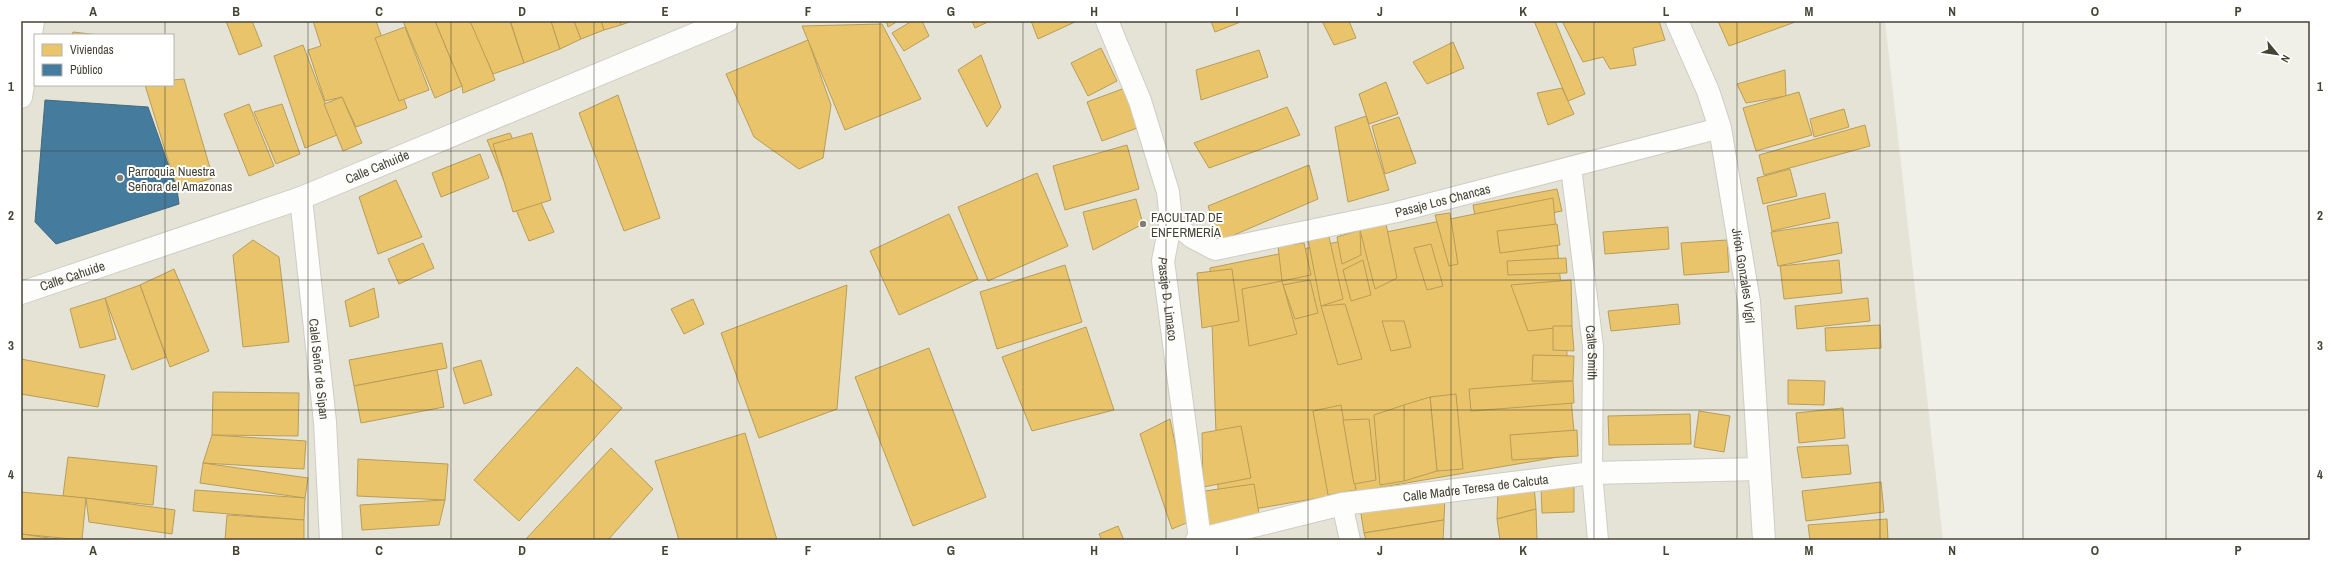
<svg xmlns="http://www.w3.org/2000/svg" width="2331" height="561" viewBox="0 0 2331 561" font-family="'Archivo Narrow',sans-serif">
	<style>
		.residential { fill: #e4e3d5; fill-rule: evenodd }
		.homes { fill: #e9c46a; stroke: #b89d5a }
		.public { fill: #457b9d; stroke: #456a7e }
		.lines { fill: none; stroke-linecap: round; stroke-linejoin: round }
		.service-casing { stroke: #cecdc5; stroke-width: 22 }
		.minor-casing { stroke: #cecdc5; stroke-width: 24 }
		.tertiary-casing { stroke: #cecdc5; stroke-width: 24 }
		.service { stroke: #fdfdfc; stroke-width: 20 }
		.minor { stroke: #fdfdfc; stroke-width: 22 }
		.tertiary { stroke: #fdfdfc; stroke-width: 22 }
		.grid { fill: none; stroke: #454334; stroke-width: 1; stroke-opacity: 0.55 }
		.poi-dot { fill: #817f73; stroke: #fff; stroke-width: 1.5 }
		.labels { text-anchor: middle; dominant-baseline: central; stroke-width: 4; stroke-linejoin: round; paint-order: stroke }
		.street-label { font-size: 13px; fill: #454334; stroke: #fff }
		.poi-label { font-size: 13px; fill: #454334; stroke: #fff; text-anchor: start }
		.neatline { fill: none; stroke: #454334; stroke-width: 1.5 }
		.grid-label { font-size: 13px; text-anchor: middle; font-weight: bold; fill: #454334 }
	</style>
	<rect width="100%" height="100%" fill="#f0efe8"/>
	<path class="residential" d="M 21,21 L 1885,21 L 1943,540 L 21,540 ZM 35,35 L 173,35 L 173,85 L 35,85 Z"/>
	<g class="homes">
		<polygon points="226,21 252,21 262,46 239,55"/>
		<polygon points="313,21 376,21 407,108 356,127 342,97 325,101 308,50 321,46"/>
		<polygon points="403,21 435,21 462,86 435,98"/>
		<polygon points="435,21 473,21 495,80 463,93 462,86"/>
		<polygon points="470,21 510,21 524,63 493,74"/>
		<polygon points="516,21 551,21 560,49 524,63 511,23"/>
		<polygon points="551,21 574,21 581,39 560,49"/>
		<polygon points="574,21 601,21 604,30 581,39"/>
		<polygon points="601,21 620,21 621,25 604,30"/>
		<polygon points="620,21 632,21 621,25"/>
		<polygon points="886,21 898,21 888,27"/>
		<polygon points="912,21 922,21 929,36 904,51 892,33"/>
		<polygon points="972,21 990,21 975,28"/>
		<polygon points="1031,21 1077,21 1038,39"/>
		<polygon points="1211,21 1243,21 1215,32"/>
		<polygon points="1322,21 1349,21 1356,38 1334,45"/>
		<polygon points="1534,21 1555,21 1585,94 1568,101"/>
		<polygon points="1562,21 1659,21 1665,40 1633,48 1636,65 1610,69 1603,57 1583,62"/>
		<polygon points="1718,21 1798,21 1729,46"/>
		<polygon points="882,24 921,99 845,130 802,26"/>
		<polygon points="405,27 429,90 399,101 375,38"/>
		<polygon points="73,32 99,35 72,35"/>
		<polygon points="808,40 831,105 823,158 799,169 754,137 726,74"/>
		<polygon points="1453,42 1464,68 1427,84 1413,62"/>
		<polygon points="303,45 337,135 305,148 274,56"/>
		<polygon points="1101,48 1117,81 1088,96 1071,63"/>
		<polygon points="1259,50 1268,77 1201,100 1196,70"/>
		<polygon points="981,55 1001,107 987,127 958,70"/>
		<polygon points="1785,70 1786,96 1746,103 1737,84"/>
		<polygon points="184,79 213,178 177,189 145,85 173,85 173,80"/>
		<polygon points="1386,82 1398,114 1369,124 1359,94"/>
		<polygon points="1125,88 1140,127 1102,141 1087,102"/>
		<polygon points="1562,88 1574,114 1548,125 1537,93"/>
		<polygon points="1799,92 1812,135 1756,151 1743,108"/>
		<polygon points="618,95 660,218 624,231 579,113"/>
		<polygon points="342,97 362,143 343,151 324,104"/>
		<polygon points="249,104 274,166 249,176 224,114"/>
		<polygon points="282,104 300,154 276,164 254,112"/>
		<polygon points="1287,107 1300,135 1209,168 1194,143"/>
		<polygon points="1844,109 1849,127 1814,137 1810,119"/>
		<polygon points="1366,116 1389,190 1348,202 1335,127"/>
		<polygon points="1399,117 1416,163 1385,174 1372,126"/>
		<polygon points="1865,125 1870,146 1764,175 1759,155"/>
		<polygon points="510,133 554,232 529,241 487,140"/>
		<polygon points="532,133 551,200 513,212 493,144"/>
		<polygon points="1127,145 1139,189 1065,210 1053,166"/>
		<polygon points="480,154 489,178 441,197 432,173"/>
		<polygon points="1309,165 1318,199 1220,241 1208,206"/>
		<polygon points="1790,169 1797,196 1763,204 1757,178"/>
		<polygon points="1037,173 1068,246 988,281 958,207"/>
		<polygon points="396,180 422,237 378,254 359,197"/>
		<polygon points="1557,189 1562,211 1477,227 1473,205"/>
		<polygon points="1825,193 1830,218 1772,231 1767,206"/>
		<polygon points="1553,198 1576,454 1219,515 1210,268"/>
		<polygon points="1136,199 1143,224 1093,250 1083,212"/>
		<polygon points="1450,213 1458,264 1449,266 1435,215"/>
		<polygon points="949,214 978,279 899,315 870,251"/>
		<polygon points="1838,222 1842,253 1778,266 1771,232"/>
		<polygon points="1386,224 1397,278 1375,289 1360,230"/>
		<polygon points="1557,224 1560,245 1500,253 1497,231"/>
		<polygon points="1668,227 1669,249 1605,254 1603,232"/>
		<polygon points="1360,230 1361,255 1342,264 1337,237"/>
		<polygon points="1329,237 1343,299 1321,306 1308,239"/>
		<polygon points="253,240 279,257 289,342 243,347 233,255"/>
		<polygon points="1727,240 1729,272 1684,275 1681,243"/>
		<polygon points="423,243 434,268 399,284 388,259"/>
		<polygon points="1304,243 1311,275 1282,281 1278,246"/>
		<polygon points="1431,244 1443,286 1427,290 1414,248"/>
		<polygon points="1566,258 1567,273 1508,275 1507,261"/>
		<polygon points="1363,260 1371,295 1351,301 1343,270"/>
		<polygon points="1839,260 1842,293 1784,299 1780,266"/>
		<polygon points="1065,265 1082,322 997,349 980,292"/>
		<polygon points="174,269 209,351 170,367 140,285"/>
		<polygon points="1232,269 1239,321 1202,328 1197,273"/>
		<polygon points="1310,280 1318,313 1295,319 1283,285"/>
		<polygon points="1571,280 1572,326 1528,331 1511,285"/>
		<polygon points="1282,281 1297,334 1249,346 1242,289"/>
		<polygon points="140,285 166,357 132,370 105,298"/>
		<polygon points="847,285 837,409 759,438 721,333"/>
		<polygon points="374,288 379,317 350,327 345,301"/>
		<polygon points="105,298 116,339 80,348 70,309"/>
		<polygon points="1868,298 1870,321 1797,329 1795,306"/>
		<polygon points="693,299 704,324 684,334 671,309"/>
		<polygon points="1345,304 1362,359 1338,365 1321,306"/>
		<polygon points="1678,304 1680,324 1611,331 1608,311"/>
		<polygon points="1382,321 1404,321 1411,347 1391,351"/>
		<polygon points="1880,325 1881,348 1826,351 1825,328"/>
		<polygon points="1553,326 1572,326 1574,351 1553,350"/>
		<polygon points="1086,327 1114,410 1032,431 1002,357"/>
		<polygon points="442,343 447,368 354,386 349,360"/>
		<polygon points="929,348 986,497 913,526 855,377"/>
		<polygon points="1533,355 1574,356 1573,381 1532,381"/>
		<polygon points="21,359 105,375 98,407 21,394"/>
		<polygon points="481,360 492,395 464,404 453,368"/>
		<polygon points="577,367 622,408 519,521 474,480"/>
		<polygon points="437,370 444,407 361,423 354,386"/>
		<polygon points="1788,380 1825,381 1824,405 1788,404"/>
		<polygon points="1573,381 1574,403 1471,411 1469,389"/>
		<polygon points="213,392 299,393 298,436 212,435"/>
		<polygon points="1456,394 1463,469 1437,471 1430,397"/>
		<polygon points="1430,397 1437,471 1404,481 1404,405"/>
		<polygon points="1341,405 1356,490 1328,495 1313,411"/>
		<polygon points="1404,405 1404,481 1380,485 1374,415"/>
		<polygon points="1843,408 1845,438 1799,443 1796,413"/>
		<polygon points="1699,411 1730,416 1724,452 1694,447"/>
		<polygon points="1690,414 1691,444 1609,445 1608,416"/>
		<polygon points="1170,419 1191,521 1172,529 1140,434"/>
		<polygon points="1369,419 1376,480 1354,484 1343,420"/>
		<polygon points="1241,426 1251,478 1203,487 1202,433"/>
		<polygon points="1577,430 1578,456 1512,460 1510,435"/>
		<polygon points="745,433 777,540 679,540 655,461"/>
		<polygon points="212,435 306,441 304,469 203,463"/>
		<polygon points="1848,445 1851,474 1802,478 1797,447"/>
		<polygon points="611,448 653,489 608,540 525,540"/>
		<polygon points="68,457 157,466 153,505 63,496"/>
		<polygon points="358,459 448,464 445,500 357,496"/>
		<polygon points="203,463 308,478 305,498 200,483"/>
		<polygon points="1881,482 1884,512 1806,521 1802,491"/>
		<polygon points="1254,484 1259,514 1209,527 1205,491"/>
		<polygon points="1534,486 1536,509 1497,519 1498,490"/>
		<polygon points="1541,486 1574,486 1574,512 1542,513"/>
		<polygon points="195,490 305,498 304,520 193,511"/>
		<polygon points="21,492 86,498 82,540 21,534"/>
		<polygon points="1445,496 1444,520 1364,533 1360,508"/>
		<polygon points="86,498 175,510 172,534 89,522"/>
		<polygon points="445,500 439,525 362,530 360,505"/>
		<polygon points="1536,509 1537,540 1500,540 1497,519"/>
		<polygon points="227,515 304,520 304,540 225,540"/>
		<polygon points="1887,519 1888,540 1810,540 1808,525"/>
		<polygon points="1444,520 1443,540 1366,540 1364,533"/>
		<polygon points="1118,526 1124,540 1102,540 1099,534"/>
		<polygon points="21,534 63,540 21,540"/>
	</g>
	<polygon class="public" points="45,100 148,107 177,189 179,204 56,244 35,222"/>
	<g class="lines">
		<g class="service-casing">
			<g id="service">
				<path id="s1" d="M 1571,167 L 1593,347 L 1592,473 L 1598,540"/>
				<path id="s2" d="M 1171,221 L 1192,238 L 1215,250 L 1397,212 L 1720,128"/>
				<polyline points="1342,504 1350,540"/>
			</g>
		</g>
		<g class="minor-casing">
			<g id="minor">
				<path id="s3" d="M 1107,21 L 1140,101 L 1168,192 L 1171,221 L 1163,261 L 1200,539"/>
				<path id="s4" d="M 1677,21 L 1708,91 L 1720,128 L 1749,302 L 1764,540"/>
				<path id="s5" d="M 301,198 L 325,422 L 331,540"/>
				<path id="s6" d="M 21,293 L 301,198 L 727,21"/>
				<path id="s7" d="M 1197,540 L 1342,504 L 1440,492 L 1592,473 L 1759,469"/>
			</g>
		</g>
		<g class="tertiary-casing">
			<polyline id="tertiary" points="21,97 33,21"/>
		</g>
		<use href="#service" class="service"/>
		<use href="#minor" class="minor"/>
		<use href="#tertiary" class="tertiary"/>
	</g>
	<path class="grid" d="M 165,21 L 165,35M 308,21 L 308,540M 451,21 L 451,540M 594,21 L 594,540M 737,21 L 737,540M 880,21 L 880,540M 1023,21 L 1023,540M 1166,21 L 1166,540M 1308,21 L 1308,540M 1451,21 L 1451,540M 1594,21 L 1594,540M 1737,21 L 1737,540M 1880,21 L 1880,540M 2023,21 L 2023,540M 2166,21 L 2166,540M 165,85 L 165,540M 21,151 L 2310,151M 21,280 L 2310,280M 21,410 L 2310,410"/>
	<g class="poi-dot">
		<circle cx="120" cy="178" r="4"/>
		<circle cx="1143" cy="224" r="4"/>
	</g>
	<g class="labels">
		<g class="street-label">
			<text stroke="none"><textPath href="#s6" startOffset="378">Calle Cahuide</textPath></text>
			<text stroke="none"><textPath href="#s2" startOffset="286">Pasaje Los Chancas</textPath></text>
			<text stroke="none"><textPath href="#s6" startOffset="54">Calle Cahuide</textPath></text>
			<text stroke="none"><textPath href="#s4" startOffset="265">Jirón Gonzales Vigil</textPath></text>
			<text stroke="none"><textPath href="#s3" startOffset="290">Pasaje D. Limaco</textPath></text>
			<text stroke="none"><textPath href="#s1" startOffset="187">Calle Smith</textPath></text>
			<text stroke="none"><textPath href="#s5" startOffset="172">Calel Señor de Sipan</textPath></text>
			<text stroke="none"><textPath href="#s7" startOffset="284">Calle Madre Teresa de Calcuta</textPath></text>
		</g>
		<g class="poi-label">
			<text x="128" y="171">Parroquia Nuestra<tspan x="128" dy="15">Señora del Amazonas</tspan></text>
			<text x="1151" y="217">FACULTAD DE<tspan x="1151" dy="15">ENFERMERÍA</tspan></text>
		</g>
	</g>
	<rect width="2331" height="561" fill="none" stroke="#ffffff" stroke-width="44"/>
	<rect x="34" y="34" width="140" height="52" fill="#ffffff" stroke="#b5b4ae"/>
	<rect x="42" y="44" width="20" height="12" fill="#e9c46a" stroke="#b5b4ae"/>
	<text x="70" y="54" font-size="12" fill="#454334">Viviendas</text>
	<rect x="42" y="64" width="20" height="12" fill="#457b9d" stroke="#b5b4ae"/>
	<text x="70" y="74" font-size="12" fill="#454334">Público</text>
	<g transform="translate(2277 54) rotate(119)" stroke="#ffffff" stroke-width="3" paint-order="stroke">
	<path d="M0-3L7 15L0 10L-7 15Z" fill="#454334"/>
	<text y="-6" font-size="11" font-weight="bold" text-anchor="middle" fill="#454334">N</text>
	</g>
	<rect x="22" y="22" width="2287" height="517" class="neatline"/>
	<g class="grid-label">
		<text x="93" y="16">A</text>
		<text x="236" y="16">B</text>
		<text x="379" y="16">C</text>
		<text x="522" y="16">D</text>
		<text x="665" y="16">E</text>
		<text x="808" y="16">F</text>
		<text x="951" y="16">G</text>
		<text x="1094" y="16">H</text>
		<text x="1237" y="16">I</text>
		<text x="1380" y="16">J</text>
		<text x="1523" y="16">K</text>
		<text x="1666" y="16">L</text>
		<text x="1809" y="16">M</text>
		<text x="1952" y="16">N</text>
		<text x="2095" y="16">O</text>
		<text x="2238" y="16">P</text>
		<text x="11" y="91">1</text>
		<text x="2320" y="91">1</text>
		<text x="11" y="220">2</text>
		<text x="2320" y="220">2</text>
		<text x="11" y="350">3</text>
		<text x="2320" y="350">3</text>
		<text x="11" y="479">4</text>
		<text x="2320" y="479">4</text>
		<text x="93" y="555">A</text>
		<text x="236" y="555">B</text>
		<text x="379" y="555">C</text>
		<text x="522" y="555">D</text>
		<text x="665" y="555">E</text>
		<text x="808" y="555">F</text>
		<text x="951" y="555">G</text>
		<text x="1094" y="555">H</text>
		<text x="1237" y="555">I</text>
		<text x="1380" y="555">J</text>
		<text x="1523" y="555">K</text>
		<text x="1666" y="555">L</text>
		<text x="1809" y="555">M</text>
		<text x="1952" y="555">N</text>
		<text x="2095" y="555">O</text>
		<text x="2238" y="555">P</text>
	</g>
</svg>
